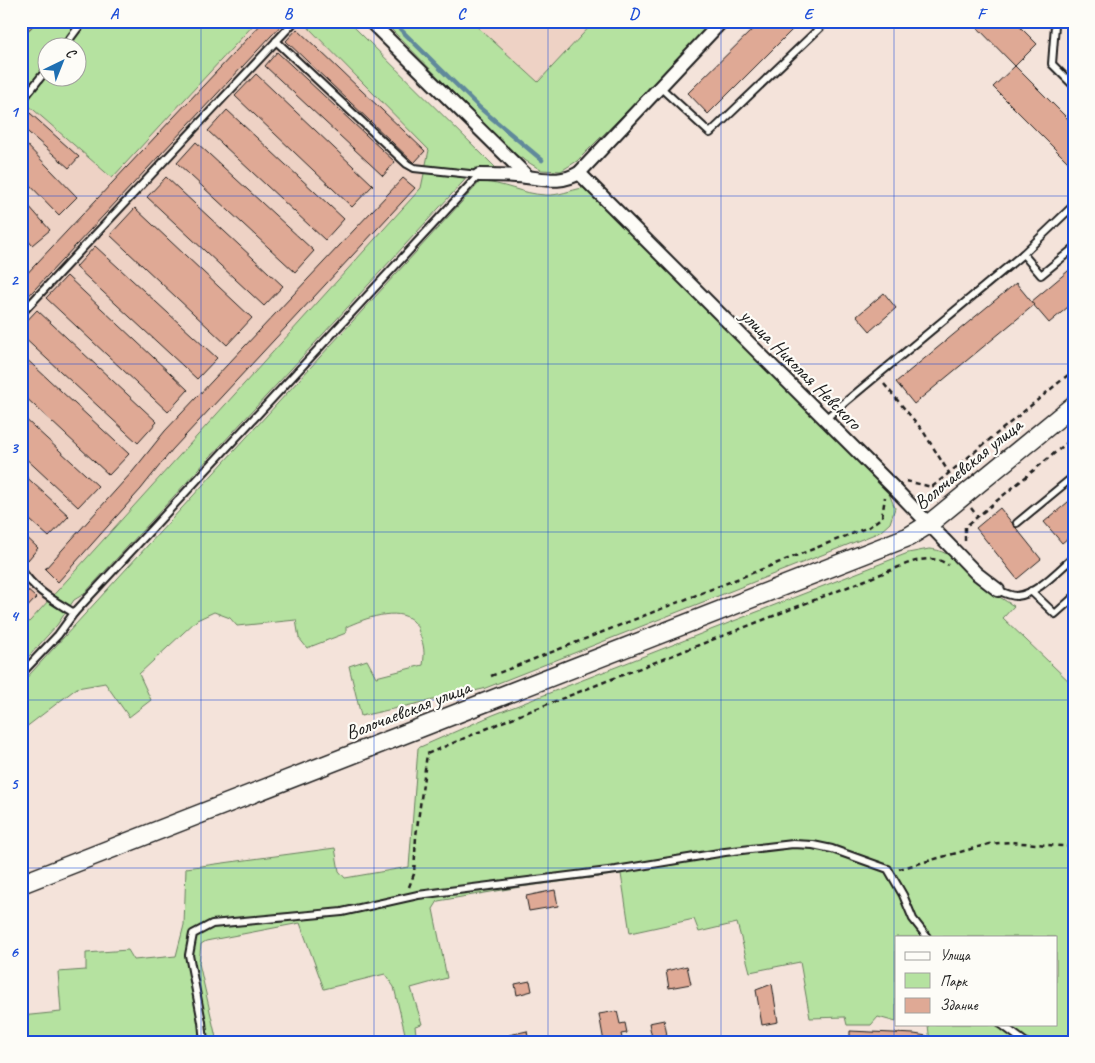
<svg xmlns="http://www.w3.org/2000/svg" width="1095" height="1063" viewBox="0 0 1095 1063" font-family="Caveat,sans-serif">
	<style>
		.built { fill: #eed2c5 }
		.green { fill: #b5e2a0; stroke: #687f5e; fill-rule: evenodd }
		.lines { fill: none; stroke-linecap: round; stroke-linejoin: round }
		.stream { stroke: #60899b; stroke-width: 4.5 }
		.building { fill: #dfa995; stroke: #1c1c1c }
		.lane-casing { stroke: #1c1c1c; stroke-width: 10 }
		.street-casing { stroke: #1c1c1c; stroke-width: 16 }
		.secondary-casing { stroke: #1c1c1c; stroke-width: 21 }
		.path { stroke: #1c1c1c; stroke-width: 2.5; stroke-dasharray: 5 4; stroke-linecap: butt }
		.lane { stroke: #fdfcf7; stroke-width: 6 }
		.street { stroke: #fdfcf7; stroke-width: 12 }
		.secondary { stroke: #fdfcf7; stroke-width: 18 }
		.grid { fill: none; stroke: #1d4ed8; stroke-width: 1; stroke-opacity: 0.55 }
		.labels { text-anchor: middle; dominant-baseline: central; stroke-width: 4.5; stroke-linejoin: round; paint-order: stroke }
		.street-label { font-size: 20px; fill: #1c1c1c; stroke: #fdfcf7 }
		.neatline { fill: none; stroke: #1d4ed8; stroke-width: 2 }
		.grid-label { font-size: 16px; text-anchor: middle; font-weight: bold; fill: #1d4ed8 }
	</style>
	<rect width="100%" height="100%" fill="#f4e3da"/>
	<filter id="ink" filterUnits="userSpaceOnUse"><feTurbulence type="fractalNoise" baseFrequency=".02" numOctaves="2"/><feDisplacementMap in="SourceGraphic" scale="10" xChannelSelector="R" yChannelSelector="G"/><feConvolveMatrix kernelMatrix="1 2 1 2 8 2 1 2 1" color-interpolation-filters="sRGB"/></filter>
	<g filter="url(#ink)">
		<g class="built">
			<polygon points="257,21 302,21 429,150 421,188 21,631 21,110 27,104 112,178"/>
			<polygon points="471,21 595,21 538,82"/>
		</g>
		<g class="green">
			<path d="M 21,21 L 257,21 L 112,178 L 27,104 L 21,110 ZM 48,48 L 78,48 L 78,78 L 48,78 Z"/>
			<polygon points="302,21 348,21 497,169 473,171 84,594 74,600 57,625 21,665 21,631 421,188 429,150"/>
			<polygon points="383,21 471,21 538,82 595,21 713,21 642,96 577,161 561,171 541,170 513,153"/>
			<path d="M 480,182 C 502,182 522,194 545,195 C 559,196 570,190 583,188 L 591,193 L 887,489 L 895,508 L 890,523 L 880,532 L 483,689 L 361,716 L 349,666 L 367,660 L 376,677 L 423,665 C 425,652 424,646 420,635 C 418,630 417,624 413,621 C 398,606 363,619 346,627 L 346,633 L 307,648 L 299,638 L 296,620 L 237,626 L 230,618 L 214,612 L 197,620 L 139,674 L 151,700 L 129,717 L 105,683 L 77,688 L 21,731 L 21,684 Z"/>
			<path d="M 929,549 C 953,550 966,572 984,586 C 993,593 1004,600 1014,606 L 1003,618 L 1074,686 L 1074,1042 L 930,1042 L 928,1025 L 921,1024 L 1056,1024 L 1056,937 L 896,937 L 896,1022 L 878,1017 L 871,1025 L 847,1025 L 845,1017 L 810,1018 L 800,962 L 750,972 L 737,923 L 699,932 L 694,919 L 630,933 L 621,874 L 520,887 L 438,901 L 433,909 L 447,978 L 411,988 L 422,1024 L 415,1026 L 417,1042 L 407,1042 L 394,987 L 385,974 L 324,989 L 300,923 L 206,941 L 201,944 L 199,963 L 217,1042 L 21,1042 L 21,1016 L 61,1012 L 58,972 L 86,970 L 86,953 L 128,950 L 134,960 L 176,956 L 184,925 L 186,868 L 335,848 L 339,871 L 345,878 L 409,867 L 418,748 L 493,715 L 908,553 Z"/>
		</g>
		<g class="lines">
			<polyline class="stream" points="392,21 480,108 542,160"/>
		</g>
		<g class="building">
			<polygon points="21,21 38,21 21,37"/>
			<polygon points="264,21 285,21 21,304 21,280"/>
			<polygon points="761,21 801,21 708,114 688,93"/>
			<polygon points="971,21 1014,21 1037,44 1015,66"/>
			<polygon points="297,29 425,151 414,163 286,41"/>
			<polygon points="277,52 395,162 383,176 265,66"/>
			<polygon points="1015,66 1074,125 1074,168 993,87"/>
			<polygon points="256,74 373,185 352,207 235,96"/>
			<polygon points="227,110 344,219 325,240 208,131"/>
			<polygon points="30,113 79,157 69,168 21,126"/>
			<polygon points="21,139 77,197 59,215 21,176"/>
			<polygon points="196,142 314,251 295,272 177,163"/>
			<polygon points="166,177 283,286 264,306 147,197"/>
			<polygon points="403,178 415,188 172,450 141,489 58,582 45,569 133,471 165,431"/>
			<polygon points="21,197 50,230 32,245 21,232"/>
			<polygon points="135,208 252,318 227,345 110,235"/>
			<polygon points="95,246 217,358 197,379 76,267"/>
			<polygon points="1074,266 1074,302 1049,323 1031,302"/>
			<polygon points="67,276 188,390 168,412 46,298"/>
			<polygon points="1016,283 1034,305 914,404 896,382"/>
			<polygon points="884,293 896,308 870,331 857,316"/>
			<polygon points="37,310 157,422 138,443 21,335 21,327"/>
			<polygon points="21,354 129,454 109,475 21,393"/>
			<polygon points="21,415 98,486 78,507 21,454"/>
			<polygon points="21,472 69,516 49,537 21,512"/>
			<polygon points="1074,497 1074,533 1062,543 1044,522"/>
			<polygon points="1000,508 1041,559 1017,579 976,528"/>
			<polygon points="21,532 38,548 28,560 21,554"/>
			<polygon points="24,587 36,598 21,614 21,590"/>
			<polygon points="555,890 558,906 529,911 526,896"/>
			<polygon points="687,966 691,984 669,988 666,971"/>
			<polygon points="530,981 532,991 517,995 515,984"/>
			<polygon points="772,984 778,1022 762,1025 756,990"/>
			<polygon points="617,1011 620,1024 625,1023 627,1033 621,1034 623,1042 604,1042 599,1014"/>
			<polygon points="664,1020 667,1035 652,1038 649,1023"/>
			<polygon points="527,1031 529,1042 510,1042 509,1035"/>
			<polygon points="850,1031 914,1034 927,1036 926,1042 850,1042"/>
		</g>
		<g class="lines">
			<g class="lane-casing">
				<g id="lane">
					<polyline points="73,21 79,27"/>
					<polyline points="1052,21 1055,25 1052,64 1074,86"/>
					<polyline points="276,41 407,164 414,168 479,175"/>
					<polyline points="63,48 83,21"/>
					<polyline points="660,87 710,133 827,21"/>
					<polyline points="21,102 48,68"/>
					<polyline points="1023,254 1074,205"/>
					<polyline points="21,314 295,21"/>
					<polyline points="825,419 1023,254 1041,275 1074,248"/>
					<polyline points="1017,523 1074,476"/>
					<path d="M 21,569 C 34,590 53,600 74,613"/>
					<path d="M 998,590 C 1004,593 1010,596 1017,596 C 1038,594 1059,569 1074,557"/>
					<polyline points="1031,591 1055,614 1074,597"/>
					<polyline points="21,674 58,635 74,613 479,175"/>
					<polyline points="1001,1024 1025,1042"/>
					<polyline points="204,1042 202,1022 189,955 193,934 212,924 342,912 418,895 616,870 725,852 793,844 813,845 832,849 888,869 903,895 913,919 927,937"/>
				</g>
			</g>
			<g class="street-casing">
				<g id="street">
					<polyline points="370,21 528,177"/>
					<polyline points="579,173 894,488 976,573 998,590"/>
					<path d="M 479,175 C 494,175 510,175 526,177 C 546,179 560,184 579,173 L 722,21"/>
				</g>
			</g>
			<g class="secondary-casing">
				<polyline id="secondary" points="21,884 908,537 929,524 1074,405"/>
			</g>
			<g class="path">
				<polyline points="884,384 923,431 949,473"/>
				<polyline points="906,481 932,487 1074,370"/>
				<polyline points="971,508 978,517"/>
				<polyline points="965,541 965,527 1074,437"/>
				<polyline points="491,676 869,527 882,517 885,497"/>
				<polyline points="899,869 989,844 1010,842 1074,847"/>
				<path d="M 409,887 L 414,874 L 416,836 L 427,754 L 507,720 L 886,572 C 905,565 930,551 948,565"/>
			</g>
			<use href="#lane" class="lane"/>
			<use href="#street" class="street"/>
			<use href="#secondary" class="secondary"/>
		</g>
	</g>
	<path class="grid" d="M 201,21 L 201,1042M 374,21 L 374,1042M 548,21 L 548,1042M 721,21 L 721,1042M 894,21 L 894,1042M 21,196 L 1074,196M 21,364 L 1074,364M 21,532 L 1074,532M 21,700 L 1074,700M 21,868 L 1074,868"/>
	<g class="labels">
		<g class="street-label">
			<text transform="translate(801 369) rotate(45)">улица Николая Невского</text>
			<text transform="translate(968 464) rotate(-39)">Волочаевская улица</text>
			<text transform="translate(408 710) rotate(-21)">Волочаевская улица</text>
		</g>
	</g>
	<rect width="1095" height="1063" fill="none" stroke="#fdfcf7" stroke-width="55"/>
	<rect x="895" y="936" width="162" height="90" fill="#fdfcf7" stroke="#a3a29f"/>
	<rect x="905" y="952" width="25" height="8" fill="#fdfcf7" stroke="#a3a29f"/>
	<text x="940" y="960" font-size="15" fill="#1c1c1c">Улица</text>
	<rect x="905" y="973" width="25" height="15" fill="#b5e2a0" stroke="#a3a29f"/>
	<text x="940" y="986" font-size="15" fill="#1c1c1c">Парк</text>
	<rect x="905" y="998" width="25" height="15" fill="#dfa995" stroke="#a3a29f"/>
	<text x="940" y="1010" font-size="15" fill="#1c1c1c">Здание</text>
	<g transform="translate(62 62) rotate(43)"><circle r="24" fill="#fdfcf7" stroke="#a3a29f"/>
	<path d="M0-4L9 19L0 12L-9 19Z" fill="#1f6fb2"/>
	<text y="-8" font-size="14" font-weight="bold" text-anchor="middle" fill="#1c1c1c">С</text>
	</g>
	<rect x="28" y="28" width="1040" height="1008" class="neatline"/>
	<g class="grid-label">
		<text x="114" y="19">A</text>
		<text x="288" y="19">B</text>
		<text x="461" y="19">C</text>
		<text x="634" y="19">D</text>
		<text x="808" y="19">E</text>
		<text x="981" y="19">F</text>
		<text x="14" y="117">1</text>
		<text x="14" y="285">2</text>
		<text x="14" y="453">3</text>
		<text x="14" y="621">4</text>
		<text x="14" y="789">5</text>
		<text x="14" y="957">6</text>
	</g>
</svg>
